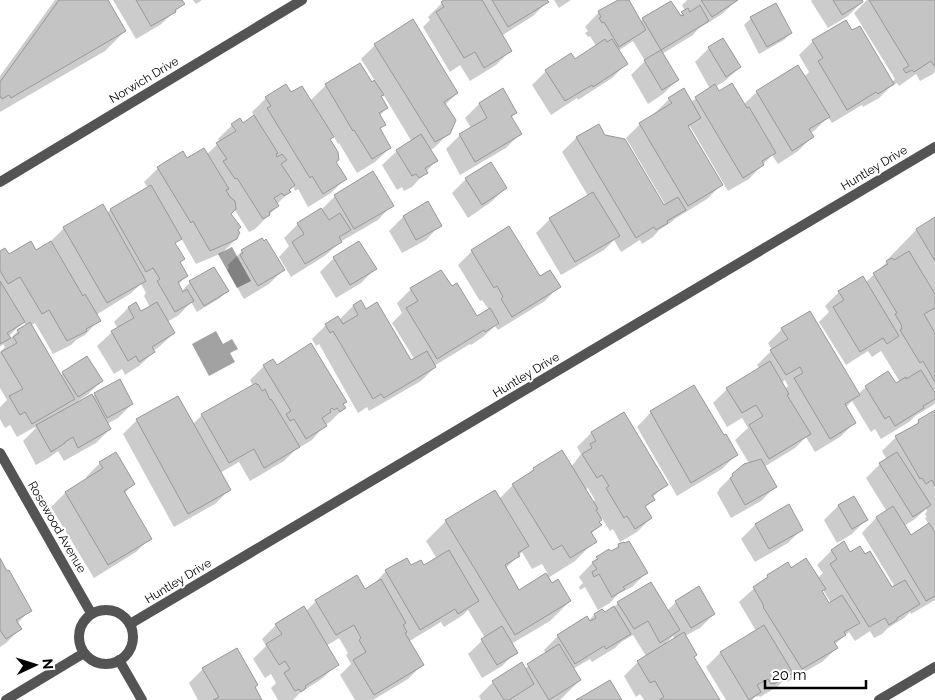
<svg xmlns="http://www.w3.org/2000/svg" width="935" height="700" viewBox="0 0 935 700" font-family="Raleway,sans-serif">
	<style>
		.water { fill: #a2a2a2 }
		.shadow { fill: #0003; fill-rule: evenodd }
		.building { fill: #c4c4c4; stroke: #989898 }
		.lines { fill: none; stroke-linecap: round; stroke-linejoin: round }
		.minor { stroke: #545454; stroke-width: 10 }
		.labels { text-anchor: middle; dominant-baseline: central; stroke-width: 4; stroke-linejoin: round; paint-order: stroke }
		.street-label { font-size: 12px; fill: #000; stroke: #fff }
	</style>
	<rect width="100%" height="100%" fill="#fff"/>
	<g class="water">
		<polygon points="232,247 251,281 237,288 218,254"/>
		<polygon points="216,331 223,344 232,339 238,349 230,353 235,362 209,376 192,344"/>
	</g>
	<g class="shadow">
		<polygon points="55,0 107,0 125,31 105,51 0,112 0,76"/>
		<polygon points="113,0 181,0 183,4 160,25 136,39"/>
		<polygon points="193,0 202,0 196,4"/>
		<polygon points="447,0 546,0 547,2 533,16 501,36 510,51 496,65 470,81 460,65 450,72 423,27 430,20 428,17 442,3"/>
		<polygon points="554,0 571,0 559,8"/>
		<polygon points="620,0 627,0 640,22 643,19 679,16 685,11 682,5 687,0 737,0 722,14 698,29 693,35 662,54 677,80 663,94 648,104 631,75 645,61 633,41 618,51 626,64 612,78 578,100 577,98 551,115 532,85 546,71 575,60 596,46 590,36 588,37 585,33 588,31 585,27 599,12"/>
		<polygon points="812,0 861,0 862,2 848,16 828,28 811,1"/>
		<polygon points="867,0 935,0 935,71 933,74 920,81 916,74 899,86 897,83 891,87 891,86 879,98 863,107 862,105 832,123 828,117 814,131 810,133 812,137 798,151 778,164 772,155 749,179 728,191 690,126 688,129 721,185 707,199 676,218 670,223 659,230 653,237 642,244 640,240 621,252 614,240 604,250 561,275 536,233 550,219 588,196 562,152 576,138 598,126 604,136 664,207 666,206 626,138 640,124 656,114 655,113 669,99 690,103 696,98 710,89 695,62 709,48 740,67 725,81 715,87 719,93 743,105 757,92 804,77 809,72 799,55 813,41 892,82 895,79 854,13"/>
		<polygon points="751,18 791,33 784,40 759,54 744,25"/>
		<path d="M 375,45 L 457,93 L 445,105 L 449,133 L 434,148 L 430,150 L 436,161 L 412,187 L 404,191 L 402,187 L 397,190 L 382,165 L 397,151 L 412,142 L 383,94 L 380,97 L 387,108 L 379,116 L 385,124 L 379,130 L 390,148 L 375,162 L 357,173 L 339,143 L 338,144 L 333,135 L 329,140 L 335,162 L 345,179 L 331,193 L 308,207 L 298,189 L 295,191 L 293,186 L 288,191 L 289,192 L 277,204 L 278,206 L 255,229 L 249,232 L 234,209 L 230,214 L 237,230 L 236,239 L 222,253 L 196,264 L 181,238 L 174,244 L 179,263 L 186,276 L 178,285 L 182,291 L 190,282 L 227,291 L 220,298 L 197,312 L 191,302 L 179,315 L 167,322 L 174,333 L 159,347 L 153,351 L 154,352 L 139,366 L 125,375 L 122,369 L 114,374 L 97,346 L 112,332 L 118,329 L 114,322 L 128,308 L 135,304 L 140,313 L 150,307 L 144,296 L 146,293 L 141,284 L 130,294 L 96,315 L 99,320 L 85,335 L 76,340 L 71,345 L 53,354 L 35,323 L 30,326 L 60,376 L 63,373 L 102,381 L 87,395 L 78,401 L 79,403 L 92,397 L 95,394 L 132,404 L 118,418 L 107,424 L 110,429 L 96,443 L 64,461 L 58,451 L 50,457 L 36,465 L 23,441 L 36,428 L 35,427 L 17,437 L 10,425 L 5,428 L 0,419 L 0,407 L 7,400 L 0,388 L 0,352 L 5,347 L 3,344 L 0,347 L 0,253 L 9,256 L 36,252 L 50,242 L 64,228 L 106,214 L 110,210 L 148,188 L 144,182 L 158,168 L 206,155 L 220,142 L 218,139 L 232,125 L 242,124 L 254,116 L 252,112 L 266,98 L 291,94 L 310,101 L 326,85 L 372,83 L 375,81 L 361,59 ZM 24,321 L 26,326 L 18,331 L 10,339 L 8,337 Z"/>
		<polygon points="502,90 515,113 511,118 520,134 506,148 460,175 446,149 460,135 471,128 465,118 479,104"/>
		<polygon points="373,173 392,205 378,220 340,242 326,255 291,277 279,257 289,246 284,238 298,224 321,210 335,196"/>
		<polygon points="466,179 506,188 491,202 468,218 452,193"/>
		<polygon points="403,217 440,225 426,240 402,253 389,231"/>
		<path d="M 935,219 L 935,404 L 915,416 L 909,422 L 881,439 L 875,429 L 871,432 L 852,401 L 845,408 L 854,423 L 840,437 L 815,452 L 806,437 L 795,448 L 764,467 L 775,487 L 761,501 L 731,518 L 717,493 L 719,490 L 719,489 L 733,475 L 749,463 L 735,440 L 748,428 L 742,418 L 727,427 L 713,403 L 727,389 L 760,369 L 757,365 L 772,350 L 768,343 L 782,329 L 858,394 L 866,387 L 896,385 L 900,382 L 881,351 L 872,357 L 868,351 L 846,365 L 819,322 L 829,312 L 825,306 L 839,292 L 865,283 L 888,261 L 887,260 L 916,230 ZM 785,380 L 788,386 L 785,389 L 781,383 Z"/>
		<polygon points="242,251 283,270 269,284 244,299 227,270 229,268 228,265"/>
		<polygon points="472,251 559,286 545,301 498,330 495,326 483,337 471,345 470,344 434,366 435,367 421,381 369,411 367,407 358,413 319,344 316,346 312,339 326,325 339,320 353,306 361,302 366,310 411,362 415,360 392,323 402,313 397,303 411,289 441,271 451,288 476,318 489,310 482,300 480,301 458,265"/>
		<polygon points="334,258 375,269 361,283 336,298 320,272"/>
		<polygon points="264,366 277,367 345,402 342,405 344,408 330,422 325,425 312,440 295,450 284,461 250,481 239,462 220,473 229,490 215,504 174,527 123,434 137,420 192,425 202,415 253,386 250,380"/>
		<polygon points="693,387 736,455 722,469 677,496 637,427 651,412"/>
		<path d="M 935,411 L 935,600 L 911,614 L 910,612 L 904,618 L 888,628 L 882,634 L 874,638 L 870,631 L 855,641 L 849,632 L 834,645 L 837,648 L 822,662 L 787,682 L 785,679 L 777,687 L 760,697 L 759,696 L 757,697 L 756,696 L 752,700 L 726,700 L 706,667 L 720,653 L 756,631 L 739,602 L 768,576 L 790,570 L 818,578 L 823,573 L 817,565 L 831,551 L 850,553 L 892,589 L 895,587 L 862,533 L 876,518 L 887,512 L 866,478 L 880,464 L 887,460 L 882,451 L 896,437 L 911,429 L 919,421 ZM 926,509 L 927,511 L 925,514 L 927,517 L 925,518 L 929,525 L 910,536 L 904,526 L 915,519 ZM 823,590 L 831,603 L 828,605 L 821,592 Z"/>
		<path d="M 624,414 L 666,484 L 652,498 L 653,500 L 645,508 L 651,518 L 637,532 L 620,542 L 613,529 L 610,531 L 602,518 L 598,522 L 600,525 L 591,534 L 595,541 L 575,561 L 548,578 L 552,585 L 570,601 L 550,621 L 511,644 L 516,652 L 502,666 L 482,678 L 468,654 L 485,638 L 468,610 L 463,615 L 444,627 L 441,622 L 408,642 L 422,665 L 408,679 L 373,700 L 355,700 L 340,675 L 351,664 L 346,655 L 348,653 L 339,638 L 326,646 L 337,664 L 323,678 L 300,693 L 293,700 L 278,700 L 271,688 L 276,683 L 271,674 L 265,678 L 253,659 L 266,646 L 262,639 L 276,625 L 306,611 L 316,601 L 365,590 L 372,586 L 386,571 L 411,567 L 424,567 L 437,559 L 426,541 L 446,521 L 499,499 L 513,485 L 527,476 L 534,469 L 571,467 L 581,454 L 577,447 L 591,433 ZM 588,488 L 595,500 L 593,502 L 585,490 ZM 522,552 L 532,569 L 542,564 L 548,574 L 519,591 L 505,569 Z"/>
		<polygon points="100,463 133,484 124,494 150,538 136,552 94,578 51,507 65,493 87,480 86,477"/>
		<polygon points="853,497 866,520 852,534 837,543 824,520 838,506"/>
		<polygon points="788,506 802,529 788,543 755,562 741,539 755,525"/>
		<polygon points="619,545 646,573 632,587 618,594 610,603 598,610 585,587 580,590 579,587 583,583 579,577 597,558 612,552"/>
		<polygon points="0,561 30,610 17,624 20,629 6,643 0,647"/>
		<path d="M 676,602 L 714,614 L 700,628 L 685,636 L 693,658 L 718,700 L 644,700 L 640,694 L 636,697 L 624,676 L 638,662 L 646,656 L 633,635 L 621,642 L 615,648 L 592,662 L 590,659 L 573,669 L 580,680 L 560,700 L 481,700 L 479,696 L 493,682 L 524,669 L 546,654 L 544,650 L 558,636 L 588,621 L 594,615 L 605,614 L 611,610 L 618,603 L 667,611 ZM 673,636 L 675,639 L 665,644 Z"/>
		<polygon points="203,669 254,688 261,700 198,700 189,683"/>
	</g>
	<g class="building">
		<polygon points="59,0 108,0 126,31 11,98 9,95 2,99 0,96 0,82"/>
		<polygon points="136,0 182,0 185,4 175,10 176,12 151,26"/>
		<polygon points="444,0 482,0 512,51 484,68 475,52 464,58 436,12 444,7 441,2"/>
		<polygon points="492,0 547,0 549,2 508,27"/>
		<polygon points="618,0 629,0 646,30 619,47 604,22 602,23 599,18 601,17 598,11"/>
		<polygon points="701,0 738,0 712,17"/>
		<polygon points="833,0 862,0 863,2 842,15"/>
		<polygon points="869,0 935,0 935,67 931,61 914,72 912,70 906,73 903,69 909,66"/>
		<polygon points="671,1 681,16 684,15 681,12 688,8 690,12 700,5 709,21 661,50 642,18"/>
		<polygon points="776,3 792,33 767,47 750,17"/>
		<polygon points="413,19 458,93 444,102 456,120 450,134 435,142 374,44"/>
		<polygon points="846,20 852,30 860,26 894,84 878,94 876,92 847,110 818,61 823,58 812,40"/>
		<polygon points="723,38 741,67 726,77 708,47"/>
		<polygon points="605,39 607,42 612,39 628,64 593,87 592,85 565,101 545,70 571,53 575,59"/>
		<polygon points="661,50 679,80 662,90 644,60"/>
		<polygon points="360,63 372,82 374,80 384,95 381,96 388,108 379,113 386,125 380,128 391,148 372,159 354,130 353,131 325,84"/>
		<polygon points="798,65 830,117 809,129 814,137 792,151 756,91"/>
		<polygon points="732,83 747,108 749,107 776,153 762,161 764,165 743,178 695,97 715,84 719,91"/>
		<polygon points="286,84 291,92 302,86 334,137 330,139 338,152 339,160 336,162 347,179 323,194 312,176 310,178 267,108 271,106 265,97"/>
		<polygon points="503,88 517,113 511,116 522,134 475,162 459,134 487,118 479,103"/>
		<polygon points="684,88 701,118 688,126 723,185 688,206 639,123 672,103 668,98"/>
		<polygon points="254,115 278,153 276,154 277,157 282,154 287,160 281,164 295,185 289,190 291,192 284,196 282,193 274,198 279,206 269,212 270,215 263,219 237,178 235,179 223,161 227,159 216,143 236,131 231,124 240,118 243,123"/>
		<polygon points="599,124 605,135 625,139 664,205 678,197 686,210 667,221 668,223 656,230 654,227 636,238 576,137"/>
		<polygon points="421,134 438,161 425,168 428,173 419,178 416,174 412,176 396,150"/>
		<polygon points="204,148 229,189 226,190 230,197 235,201 236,209 231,214 241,227 238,230 240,233 239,234 237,239 210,251 193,221 191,223 157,167 183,151 187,158"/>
		<polygon points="491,162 507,188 482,205 465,178"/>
		<polygon points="373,171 394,206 354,229 334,195"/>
		<polygon points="151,185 182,239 175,243 185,259 180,262 188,276 178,282 183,292 187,289 194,301 175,312 157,281 160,279 153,268 146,272 110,209"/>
		<polygon points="593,192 620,236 575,262 549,218"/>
		<polygon points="428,201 442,226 416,240 403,216"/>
		<polygon points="103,204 146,281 107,303 63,227"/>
		<polygon points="321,208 329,220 340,213 351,230 339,237 342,242 305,264 292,242 304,234 297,223"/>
		<polygon points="935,217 935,261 916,229"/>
		<polygon points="509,226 540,276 550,270 561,287 512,317 501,299 503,297 497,286 494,288 471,250"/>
		<polygon points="262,238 264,241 266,239 285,270 258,286 240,255 243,253 241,250"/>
		<polygon points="31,241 36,250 51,241 83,296 85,294 101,321 86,329 87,331 67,341 49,310 42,314 20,277 8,284 0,271 0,251 5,248 9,254"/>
		<polygon points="359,241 377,269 350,285 333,257"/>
		<polygon points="909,251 935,294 935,308 924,314 935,333 935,382 923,361 920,363 900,330 902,329 901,327 902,326 895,314 897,313 873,273 888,264 886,261 892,258 894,260"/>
		<polygon points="214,267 229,291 204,306 189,281"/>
		<polygon points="441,270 452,286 457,283 477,316 490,308 499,323 485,332 484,330 437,359 406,308 418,301 410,288"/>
		<polygon points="863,276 899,336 887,344 883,338 860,352 833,307 844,300 838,291"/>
		<polygon points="0,281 25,322 7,333 11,338 0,344"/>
		<polygon points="361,300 366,309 377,302 411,360 427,351 436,367 384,398 381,394 373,399 333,331 330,333 325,324 338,316 343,324 358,315 353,305"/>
		<polygon points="136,302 141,311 157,302 175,333 152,347 155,352 139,362 136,356 128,361 111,331 134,318 128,307"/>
		<polygon points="810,311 860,395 845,404 856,423 830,439 794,378 803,373 800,367 786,375 770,350 788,339 781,328"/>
		<polygon points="30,322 75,399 32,424 25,412 20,415 9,396 23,389 1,352 17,343 13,337 19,333 17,330"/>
		<polygon points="311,343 347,402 343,404 346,408 340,412 337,408 334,410 332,408 330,410 331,412 322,418 327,426 306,439 294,419 290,421 286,414 291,411 263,365 273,359 277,365"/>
		<polygon points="87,356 103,381 78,397 62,372"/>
		<polygon points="770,361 789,394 787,395 811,434 769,459 749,425 763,416 756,405 742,413 726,388"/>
		<polygon points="921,370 935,393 935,399 923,406 924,408 895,426 889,416 885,419 865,386 888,371 896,383 906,377 906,379"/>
		<polygon points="120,379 133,404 107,418 94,393"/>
		<polygon points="256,383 257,385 258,384 262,391 265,389 270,400 271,399 300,447 264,468 254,449 229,463 201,414"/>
		<polygon points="694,385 724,435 726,434 738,455 691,483 650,411"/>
		<polygon points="92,394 111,429 78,448 73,437 65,442 65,443 51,452 36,425"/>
		<polygon points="178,396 231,490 188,514 136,419"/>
		<polygon points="935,410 935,486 932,480 926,484 922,478 920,479 895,436 919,423 918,420"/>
		<polygon points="624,412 668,485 652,495 655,500 645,506 652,518 635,529 627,516 624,518 606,488 609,486 602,475 597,478 582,454 592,448 590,444 596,441 591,432"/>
		<polygon points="562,450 598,509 596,510 602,520 599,522 602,525 591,532 597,542 570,558 562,545 553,550 512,484 534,470 533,468"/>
		<polygon points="116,452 135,484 124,491 152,539 108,565 65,492 103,468 99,462"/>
		<polygon points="897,452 931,505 913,517 879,463"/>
		<polygon points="761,459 777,487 745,505 730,478 733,476 732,474 744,464"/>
		<polygon points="495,490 529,546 518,553 520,556 505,565 519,590 546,573 552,583 558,579 571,601 515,635 445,520"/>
		<polygon points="854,496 868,520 852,529 838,505"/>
		<polygon points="789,504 803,530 769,549 755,524"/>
		<polygon points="893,506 911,535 929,523 935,532 935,596 926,601 876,517"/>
		<polygon points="629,541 648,573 623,587 625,589 612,597 599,574 594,577 592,572 597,569 592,562 598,559 596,557 609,549 611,551 619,547 618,544 624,542 625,543"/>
		<polygon points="844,541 850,552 860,546 865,554 870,551 892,587 905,580 920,604 897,618 897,620 889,625 885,618 869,627 830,564 837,559 831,550"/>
		<polygon points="449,550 479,601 458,614 455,609 420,630 385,570 407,558 411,565 421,560 424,565"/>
		<polygon points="0,558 7,571 9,570 32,611 16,620 22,629 6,639 0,630"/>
		<polygon points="806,558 826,589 822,591 829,603 842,595 860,623 844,632 846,635 834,642 838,648 802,669 763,607 764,606 753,587 768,577 767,575 788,562 791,568"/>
		<polygon points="357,575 365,589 381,579 406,623 403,625 407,632 405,633 424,665 374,695 353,660 366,652 359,640 361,638 354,625 336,635 315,600"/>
		<polygon points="651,582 680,630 660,643 648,621 634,629 617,602"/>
		<polygon points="699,586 715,614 691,628 675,601"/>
		<polygon points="304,606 339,665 305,686 306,688 301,692 299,689 295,691 284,673 290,669 285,661 279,665 266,644 282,634 275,624"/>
		<polygon points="614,606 631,634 606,649 604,646 575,664 557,635 587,616 590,621 596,618 594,614 602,609 605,612"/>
		<polygon points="764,625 793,673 774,684 774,683 771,684 768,679 757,685 761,692 749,700 720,652"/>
		<polygon points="502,626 518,653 497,665 481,639"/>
		<polygon points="684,632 697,655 694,657 720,700 659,700 664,697 655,681 650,683 637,661"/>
		<polygon points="559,644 581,680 549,700 527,664"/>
		<polygon points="237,648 258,685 255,687 262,700 213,700 219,697 202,668"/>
		<polygon points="522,662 534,684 509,700 504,700 492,681"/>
		<polygon points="610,680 622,700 576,700"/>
	</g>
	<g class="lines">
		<g class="minor">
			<polyline points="0,182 302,0"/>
			<polyline points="0,453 91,613"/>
			<circle cx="106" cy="637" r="27"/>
			<polyline points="130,624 935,147"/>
			<polyline points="119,660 142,700"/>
			<polyline points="6,700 84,653"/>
			<polyline points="879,700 935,667"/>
		</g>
	</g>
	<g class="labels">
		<g class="street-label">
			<text transform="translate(144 80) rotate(-31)">Norwich Drive</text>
			<text transform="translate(874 168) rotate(-31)">Huntley Drive</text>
			<text transform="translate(526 375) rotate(-31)">Huntley Drive</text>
			<text transform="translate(57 527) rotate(60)">Rosewood Avenue</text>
			<text transform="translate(178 581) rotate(-31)">Huntley Drive</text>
		</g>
	</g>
	<g transform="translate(35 665) rotate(86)" stroke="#ffffff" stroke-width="4" paint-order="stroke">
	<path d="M0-4L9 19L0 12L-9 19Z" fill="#000000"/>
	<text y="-8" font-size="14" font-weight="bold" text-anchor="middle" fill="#000000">N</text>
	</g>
	<path d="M765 680v8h101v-8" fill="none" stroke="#000000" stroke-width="2.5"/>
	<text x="772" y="680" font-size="15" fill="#000000" stroke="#ffffff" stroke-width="4" paint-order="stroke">20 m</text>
</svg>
